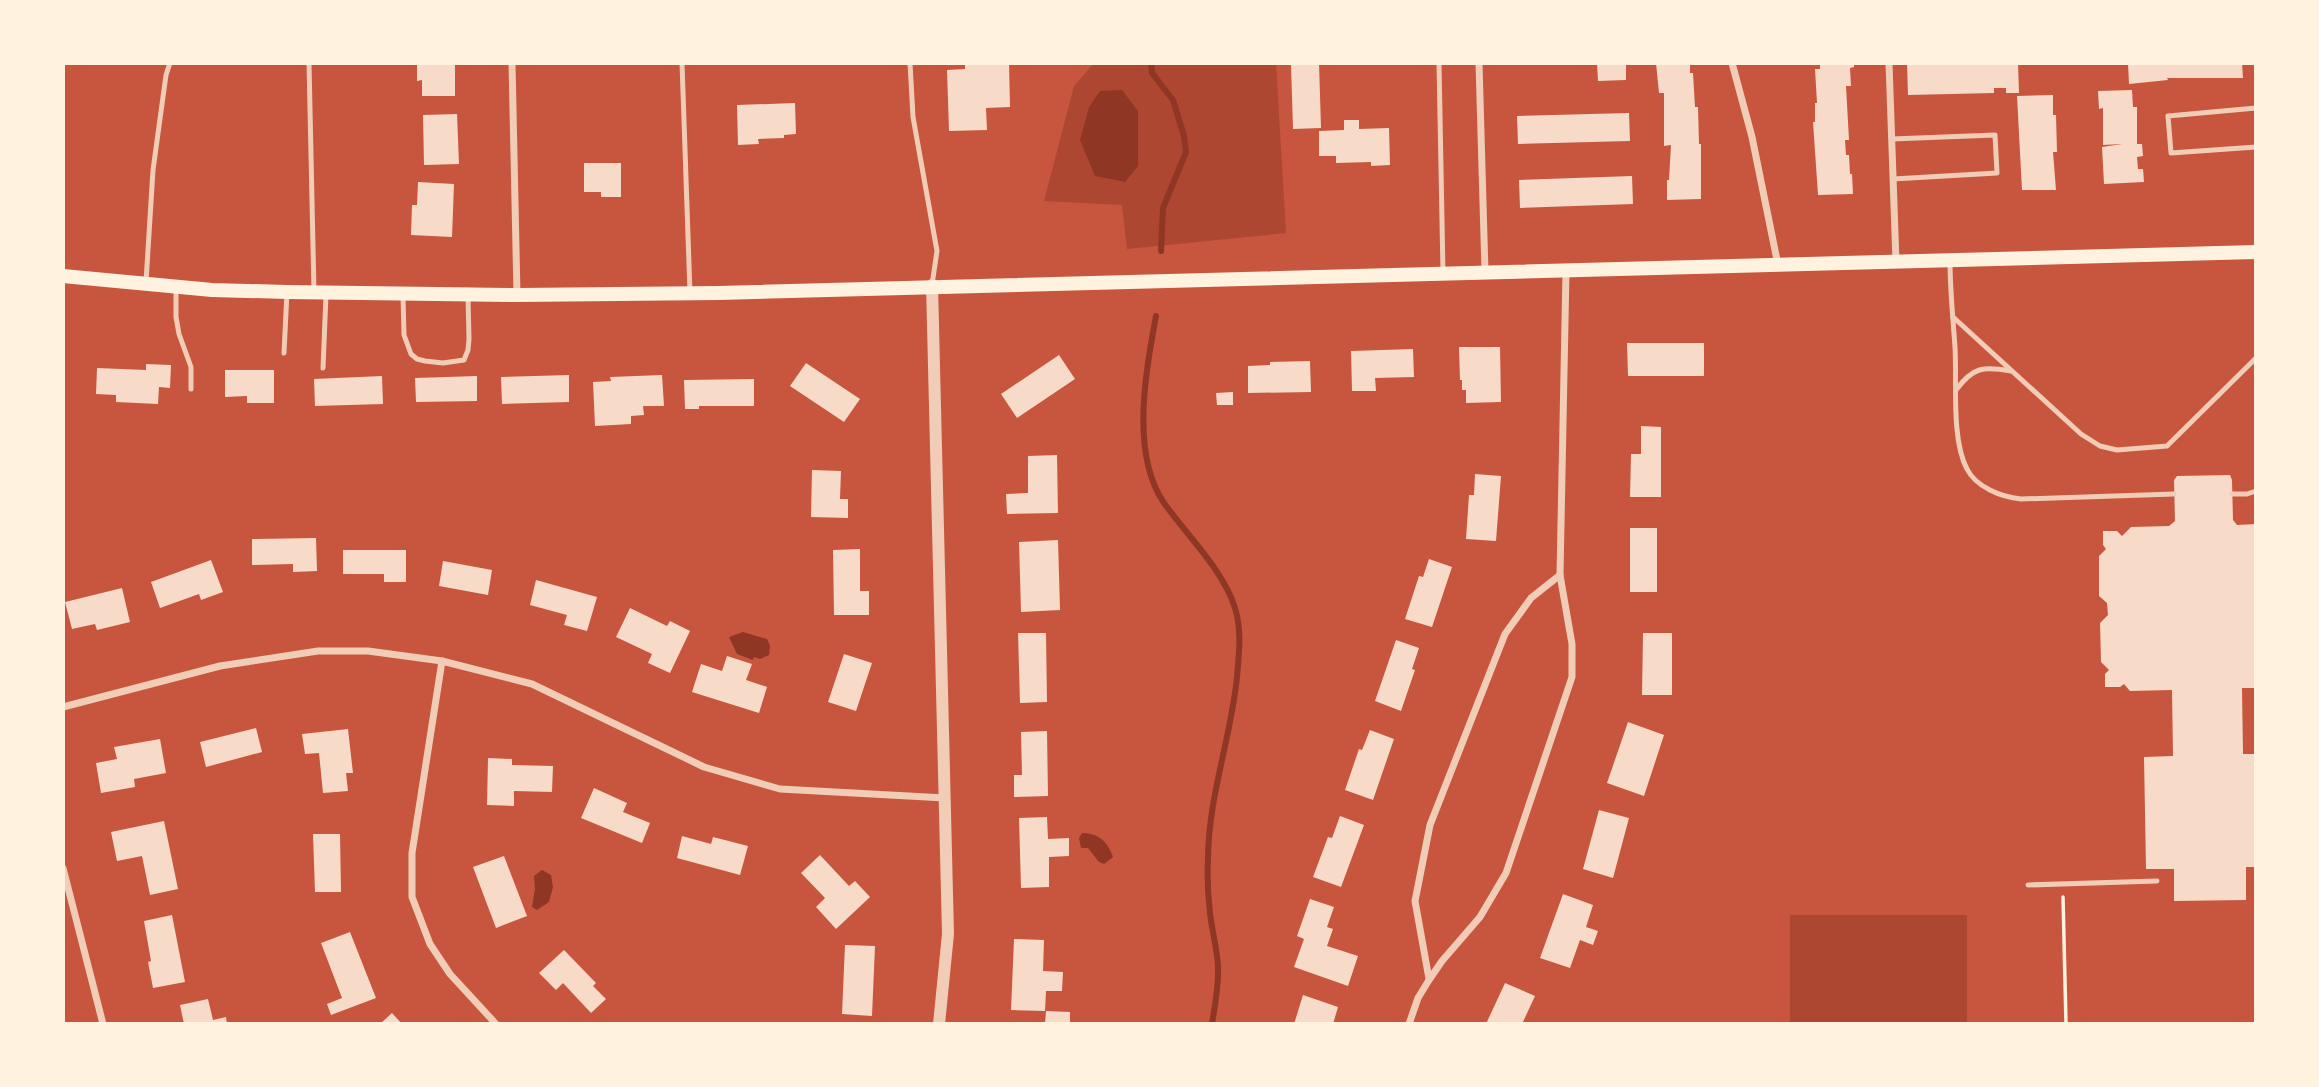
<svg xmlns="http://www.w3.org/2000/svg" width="2319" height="1087" viewBox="0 0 2319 1087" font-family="'IBM Plex Serif',serif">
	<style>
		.green { fill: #ae4732 }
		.water { fill: #8f3625 }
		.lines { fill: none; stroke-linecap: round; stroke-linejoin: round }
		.stream { stroke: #8f3625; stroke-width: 6 }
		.building { fill: #f7dbc8 }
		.path { stroke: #fff3e0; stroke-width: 3.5 }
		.service { stroke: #f1ccb7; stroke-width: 5 }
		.minor { stroke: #f1ccb7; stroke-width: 7 }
		.tertiary { stroke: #f1ccb7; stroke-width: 12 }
		.secondary { stroke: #fff3e0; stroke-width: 14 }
	</style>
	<rect width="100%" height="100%" fill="#c8553d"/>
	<g class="green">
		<polygon points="1094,63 1276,63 1286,233 1127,249 1122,205 1044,201 1074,86"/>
		<rect x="1790" y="915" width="177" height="109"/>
	</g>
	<g class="water">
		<polygon points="1122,90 1138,111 1138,166 1125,182 1095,176 1080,140 1089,107 1100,91"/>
		<polygon points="743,632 767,639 770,646 769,655 760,659 754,657 753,660 737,654 729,637"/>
		<path d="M 1082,833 C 1099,833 1108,842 1113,857 L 1104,864 L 1099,862 L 1088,848 L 1081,848 L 1079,838 Z"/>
		<polygon points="542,870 551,875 553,887 549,902 537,910 532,907 535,889 534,876"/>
	</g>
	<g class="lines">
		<g class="stream">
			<polyline points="1151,63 1152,73 1173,100 1184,136 1186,152 1163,208 1161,251"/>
			<path d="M 1156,316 C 1146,371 1130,453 1164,503 C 1186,534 1224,571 1235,608 C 1242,630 1239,654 1237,677 C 1231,738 1208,798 1208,860 C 1207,877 1208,896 1210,913 C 1212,931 1217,948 1218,966 C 1219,985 1215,1005 1212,1024"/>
		</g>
	</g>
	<g class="building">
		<polygon points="417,63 455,63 455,96 422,96 422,80 417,81"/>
		<polygon points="965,63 1009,63 1010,107 986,108 987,130 949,131 947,70 965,69"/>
		<polygon points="1319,63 1321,128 1293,129 1291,64"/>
		<polygon points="1597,63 1626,63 1626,80 1598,81"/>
		<polygon points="1656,63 1690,63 1690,73 1693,73 1695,107 1698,107 1699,144 1701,144 1701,199 1667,200 1667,180 1669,180 1671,145 1664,146 1664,93 1659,93"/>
		<polygon points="1820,63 1854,63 1854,67 1850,68 1851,86 1846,86 1849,140 1845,140 1846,155 1849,155 1850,174 1852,174 1853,194 1818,195 1813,122 1815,122 1815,103 1817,103 1815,69 1820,69"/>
		<polygon points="1907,63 2018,63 2019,93 2006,93 2006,88 1994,88 1994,93 1908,95"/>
		<polygon points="2128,63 2242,63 2243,78 2167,78 2168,80 2129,84"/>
		<polygon points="2132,90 2133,107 2137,107 2137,144 2142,144 2143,156 2137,157 2138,169 2143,169 2144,182 2104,184 2102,147 2122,144 2103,145 2103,108 2099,109 2098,91"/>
		<polygon points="2053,95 2053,115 2056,115 2057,152 2053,152 2056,190 2022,190 2017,96"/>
		<polygon points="795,103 796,134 784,135 784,138 758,139 759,144 738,145 737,105"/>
		<polygon points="1629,113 1630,141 1518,144 1517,116"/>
		<polygon points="457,114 459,164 424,165 423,115"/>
		<polygon points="1344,120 1359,120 1359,129 1389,128 1390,165 1371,166 1371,162 1336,163 1336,156 1319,156 1319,131 1344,130"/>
		<polygon points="584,163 621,163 621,197 601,197 601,192 584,192"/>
		<polygon points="1632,176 1633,204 1520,208 1519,180"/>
		<polygon points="418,182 454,184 452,237 411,235 412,205 417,205"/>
		<polygon points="1627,343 1704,343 1704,376 1628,376"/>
		<polygon points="1459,347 1500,347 1501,402 1466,403 1466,390 1462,390 1462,380 1460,380"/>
		<polygon points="1413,349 1414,377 1375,378 1376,391 1352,391 1351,351"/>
		<polygon points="1059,355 1075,379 1017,418 1001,394"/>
		<polygon points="1310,361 1311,392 1248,393 1248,366 1270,365 1270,362"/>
		<polygon points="806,363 860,399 844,422 790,386"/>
		<polygon points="146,364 171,365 170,388 159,387 158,404 116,402 116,395 96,394 97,368 146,370"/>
		<polygon points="225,370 274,370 274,403 247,403 247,396 225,397"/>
		<polygon points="569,375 569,402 502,404 501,377"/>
		<polygon points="662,375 664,406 643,406 644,415 631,416 631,424 595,426 593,382 611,381 610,377"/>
		<polygon points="382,376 383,404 315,406 314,379"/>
		<polygon points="477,376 477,401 416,402 415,378"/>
		<polygon points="754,379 754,406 699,406 699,409 685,409 684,380"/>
		<polygon points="1233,392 1233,405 1217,405 1216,393"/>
		<polygon points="1641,426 1661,427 1661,497 1630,497 1631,454 1641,454"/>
		<polygon points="1057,455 1058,513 1007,514 1006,494 1028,493 1028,456"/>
		<polygon points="812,470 841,471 840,499 848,499 848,518 811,517"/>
		<polygon points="1475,474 1501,476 1496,541 1466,539 1469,495 1474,495"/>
		<polygon points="2230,475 2232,480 2233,520 2237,525 2256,524 2256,688 2242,688 2243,754 2256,754 2256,867 2246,867 2246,900 2174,901 2174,869 2146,869 2144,757 2173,756 2172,690 2130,691 2124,684 2120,687 2105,687 2105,674 2109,670 2101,662 2100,623 2108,615 2107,603 2099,596 2099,556 2106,549 2103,545 2103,531 2117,531 2122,536 2131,527 2169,526 2175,521 2174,480 2177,476"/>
		<rect x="1630" y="528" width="27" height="64"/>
		<polygon points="316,538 317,571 293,572 293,564 252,565 252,539"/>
		<polygon points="1058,540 1060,610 1021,612 1019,542"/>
		<polygon points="860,549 860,591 869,591 869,615 834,615 833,550"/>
		<polygon points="343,550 406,550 406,582 384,582 384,574 343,574"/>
		<polygon points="1429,559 1452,567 1432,627 1405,619 1419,576 1423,577"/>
		<polygon points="211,560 223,592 201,600 199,594 160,608 151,582"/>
		<polygon points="443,561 492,570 488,595 439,586"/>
		<polygon points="536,580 597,597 587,631 564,625 567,615 530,605"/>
		<polygon points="122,588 130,622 97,630 95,624 72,629 65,602"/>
		<polygon points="630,608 667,626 670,621 690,631 670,673 648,663 652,654 616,637"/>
		<polygon points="1018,633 1046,633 1047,702 1020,703"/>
		<polygon points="1643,633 1672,633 1672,695 1642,695"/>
		<polygon points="1396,640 1419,648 1412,669 1415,670 1401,711 1375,701"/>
		<polygon points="844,654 872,663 856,711 828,702"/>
		<polygon points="727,656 752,664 746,680 767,687 759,713 692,692 701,664 722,671"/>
		<polygon points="1628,722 1664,735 1644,796 1607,783"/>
		<polygon points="256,728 262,752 206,767 200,742"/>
		<polygon points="348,729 353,773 346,773 348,791 323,793 319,753 305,754 302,734"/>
		<polygon points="1370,730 1394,739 1373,800 1345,790 1359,749 1362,750"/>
		<polygon points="1047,731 1048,796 1014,797 1014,775 1022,775 1021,732"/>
		<polygon points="160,739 166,773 134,779 135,787 101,793 96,763 117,759 114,747"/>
		<polygon points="488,758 512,759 512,765 553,766 552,792 514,791 514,806 487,805"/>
		<polygon points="594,788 627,803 623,812 650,823 642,843 581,818"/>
		<polygon points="1599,810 1629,818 1613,878 1583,869"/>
		<polygon points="1340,816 1364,825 1341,887 1313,877 1328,837 1332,838"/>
		<polygon points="1047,817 1048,839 1069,838 1069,856 1049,857 1049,887 1021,888 1019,818"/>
		<polygon points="164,821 178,889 150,895 142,856 117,861 111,832"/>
		<polygon points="313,834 340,834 341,892 315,892"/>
		<polygon points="682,836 711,844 713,837 748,846 740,875 677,858"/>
		<polygon points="820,855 849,886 855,881 870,897 836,929 816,907 825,898 801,873"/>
		<polygon points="504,856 527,916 496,928 473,867"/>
		<polygon points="1563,894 1593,905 1586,927 1598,931 1593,945 1580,940 1570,968 1540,958"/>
		<polygon points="1310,899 1334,907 1327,927 1333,929 1327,946 1358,956 1348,986 1294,967 1304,939 1297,936"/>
		<polygon points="172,915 185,982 153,988 148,962 151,961 144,921"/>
		<polygon points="350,932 376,998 331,1015 327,1004 342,998 321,943"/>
		<polygon points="1014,939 1044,940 1043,971 1063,972 1062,991 1046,991 1045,1011 1011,1010"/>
		<polygon points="845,945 875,946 872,1016 842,1014"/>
		<polygon points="564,950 596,983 593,986 606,999 591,1013 563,983 556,990 539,973"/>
		<polygon points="1505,983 1535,996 1522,1024 1486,1024"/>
		<polygon points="1303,995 1338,1007 1333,1024 1294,1024"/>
		<polygon points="208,999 213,1020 226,1017 227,1024 184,1024 180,1005"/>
		<polygon points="1046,1011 1070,1012 1070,1024 1045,1024"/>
		<polygon points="392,1013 402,1024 380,1024"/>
	</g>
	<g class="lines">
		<polyline class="path" points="2063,897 2066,1024"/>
		<g class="service">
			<polyline points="309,63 314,292"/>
			<polyline points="682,63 690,293"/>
			<polyline points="910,63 913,117 937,251 932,285"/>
			<polyline points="1439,63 1443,273"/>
			<polyline points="2256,108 2168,116 2171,153 2256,147"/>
			<polyline points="1892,139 1995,135 1997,173 1893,179"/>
			<path d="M 1950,261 C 1950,290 1953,318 1955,347 C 1957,381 1951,439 1967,469 C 1976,487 2001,497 2021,499 L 2174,494"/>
			<polyline points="146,282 153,170 166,75 170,63"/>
			<polyline points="176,290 176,317 179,334 191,367 191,389"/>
			<polyline points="403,296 404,335 411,354 417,359 425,361 443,363 464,360 468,350 469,339 468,296"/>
			<polyline points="1953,317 2081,434 2100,446 2117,450 2167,446 2256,358"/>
			<polyline points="284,353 287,292"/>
			<polyline points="323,368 326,295"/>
			<path d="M 1956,390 C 1973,367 1983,366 2011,371"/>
			<polyline points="2232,494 2247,494 2256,491"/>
			<polyline points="2028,885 2157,881"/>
		</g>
		<g class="minor">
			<polyline points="512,63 517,295"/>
			<polyline points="1479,63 1485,272"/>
			<polyline points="1732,63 1752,137 1778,265"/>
			<polyline points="1889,63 1896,262"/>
			<polyline points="442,661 412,853 412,897 430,944 450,974 496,1024"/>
			<polyline points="63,707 220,666 318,651 368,651 442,661 532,684 704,767 780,789 945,798"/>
			<polyline points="63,868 103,1024"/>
			<polyline points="1429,979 1415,901 1430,825 1505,634 1531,598 1560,575"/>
			<polyline points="1409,1024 1418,998 1429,980 1442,961 1480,917 1506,873 1572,677 1572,644 1560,575 1566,271"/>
		</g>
		<polyline class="tertiary" points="932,285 948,934 939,1024"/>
		<polyline class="secondary" points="63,276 212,290 287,292 517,295 719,293 2256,252"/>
	</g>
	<rect width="2319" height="1087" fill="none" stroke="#fff3e0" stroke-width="130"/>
</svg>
